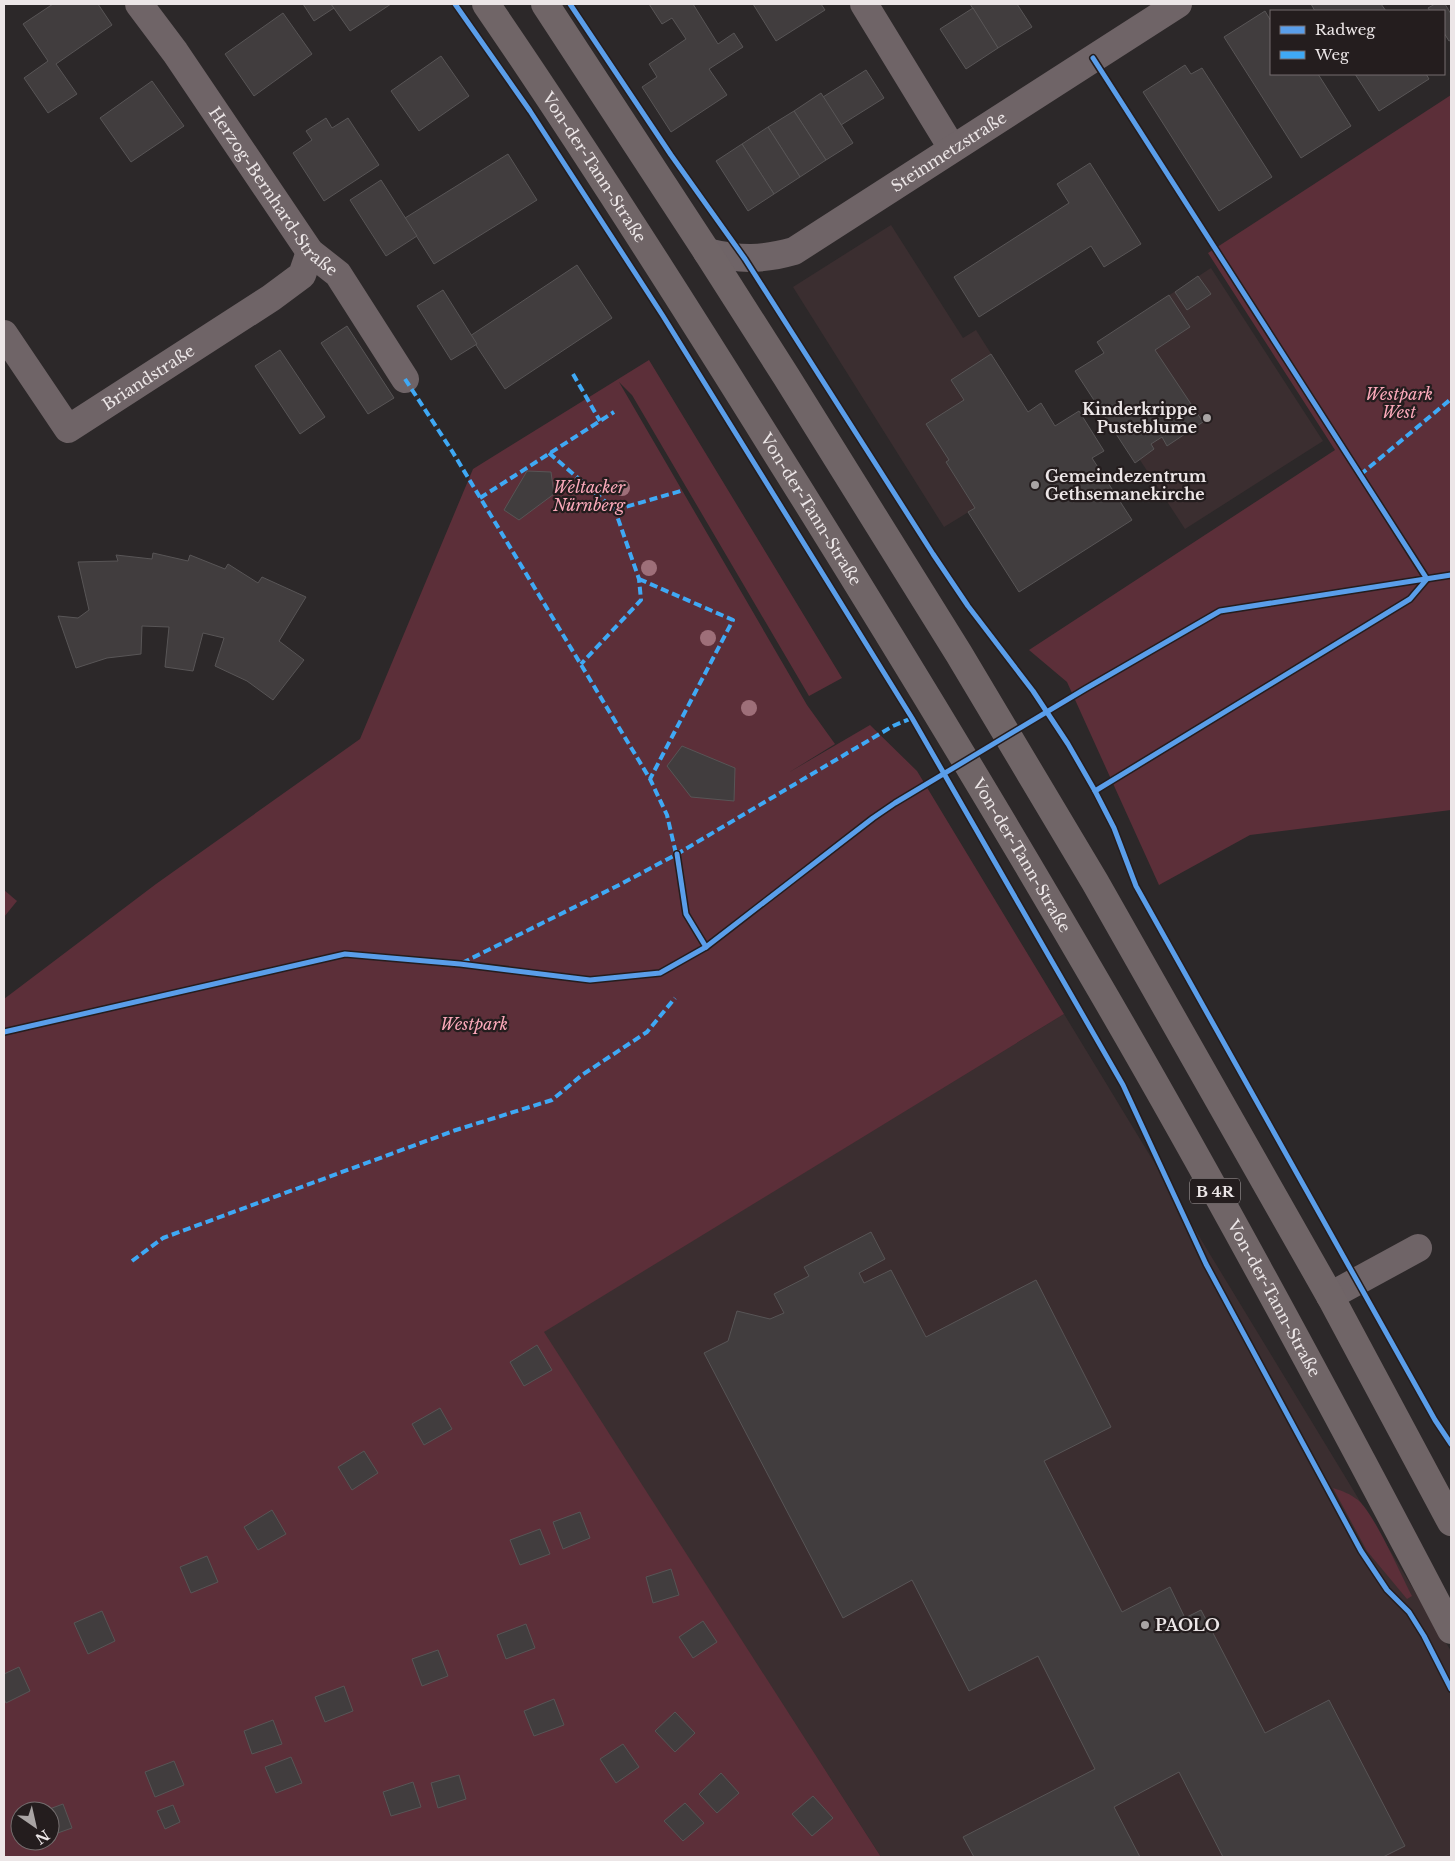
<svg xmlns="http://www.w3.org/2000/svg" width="1455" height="1861" viewBox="0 0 1455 1861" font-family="'Libre Baskerville',serif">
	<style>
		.built { fill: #3b2e30 }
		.green { fill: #5c2f39; fill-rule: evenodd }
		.building { fill: #413d3e; stroke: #585556 }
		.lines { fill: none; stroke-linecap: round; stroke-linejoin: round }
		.minor { stroke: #6f6467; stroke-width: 28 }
		.major { stroke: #706567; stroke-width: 28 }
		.quiet { stroke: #3fa9f5; stroke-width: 4; stroke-dasharray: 8 4; stroke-linecap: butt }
		.cycleway-casing { stroke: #241d1e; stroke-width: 8 }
		.cycleway { stroke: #5a9eea; stroke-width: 5 }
		.tree { fill: #9e6f79 }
		.poi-dot { fill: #a9a4a4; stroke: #241d1e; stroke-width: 2 }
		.labels { text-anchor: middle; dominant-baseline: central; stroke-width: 4.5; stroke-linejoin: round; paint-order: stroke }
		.shield { fill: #241d1e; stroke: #b0aaab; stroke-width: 1 }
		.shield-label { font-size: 15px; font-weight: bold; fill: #ece6e7 }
		.street-label { font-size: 16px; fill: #ece6e7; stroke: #241d1e }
		.park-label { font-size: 16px; font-style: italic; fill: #fba9ba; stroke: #241d1e }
		.poi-label { font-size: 16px; font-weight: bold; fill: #ece6e7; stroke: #241d1e; text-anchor: start }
	</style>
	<rect width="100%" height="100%" fill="#2c2829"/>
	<g class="built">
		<polygon points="891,225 963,338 976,330 1028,412 946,462 975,508 944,527 793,287"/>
		<polygon points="1211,268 1323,441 1185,529 1140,460 1075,371 1104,353 1097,342"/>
		<polygon points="1064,1014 1451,1651 1451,1857 881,1857 543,1332"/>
	</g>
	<g class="green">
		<polygon points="1451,95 1451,810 1250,835 1159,885 1067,682 1029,650 1335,450 1208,253"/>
		<path d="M 649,360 L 842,678 L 809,696 L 632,395 L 619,382 L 807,705 L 835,744 L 788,773 L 870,725 L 917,771 L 1064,1014 L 544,1332 L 881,1857 L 4,1857 L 4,999 L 156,884 L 360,739 L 473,469 ZM 20,1811 L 50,1811 L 50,1841 L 20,1841 Z"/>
		<polygon points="4,890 17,901 4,917"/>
		<path d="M 1333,1488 C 1343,1491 1350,1494 1358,1500 C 1375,1515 1400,1573 1412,1596 L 1407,1599 L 1367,1551 Z"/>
	</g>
	<g class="building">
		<polygon points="53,4 98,4 112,25 56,64 77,94 48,113 24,78 48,61 23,24"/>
		<polygon points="303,4 331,4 334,8 314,21"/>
		<polygon points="331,4 391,4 350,31"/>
		<polygon points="649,4 693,4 718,44 734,33 743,47 709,69 727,95 671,132 642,87 657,77 649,64 686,39 672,18 662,24"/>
		<polygon points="753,4 821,4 825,10 776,41"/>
		<polygon points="970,4 1017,4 1032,27 998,48"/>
		<polygon points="1311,4 1381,4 1386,11 1315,11"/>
		<polygon points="1435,4 1445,4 1451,14 1451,40 1449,41 1444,33 1444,11 1430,11 1428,8"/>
		<polygon points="973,8 998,48 966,69 940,29"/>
		<polygon points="1265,11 1271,21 1271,74 1318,74 1351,126 1301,158 1224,37"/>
		<polygon points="283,13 312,54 254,96 225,54"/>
		<polygon points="441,56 469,96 419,131 391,91"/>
		<polygon points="1185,65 1191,74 1202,68 1272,177 1219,211 1143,92"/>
		<polygon points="866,70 884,98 841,125 823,97"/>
		<polygon points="1355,74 1426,74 1429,79 1379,111"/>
		<polygon points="152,81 184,126 131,162 100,118"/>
		<polygon points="821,93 853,143 826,160 794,111"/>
		<polygon points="794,111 826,160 800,177 768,127"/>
		<polygon points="326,118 332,128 348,118 379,165 324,201 293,153 312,140 306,131"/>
		<polygon points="768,127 800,177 774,194 742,144"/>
		<polygon points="742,144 774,194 748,211 716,161"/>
		<polygon points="508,154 537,200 434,264 405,218"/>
		<polygon points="1090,163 1141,244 1104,267 1091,246 979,317 954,277 1069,203 1057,184"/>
		<polygon points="381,180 417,236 386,256 350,200"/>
		<polygon points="577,265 612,318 505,389 470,336"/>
		<polygon points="1198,276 1211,294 1187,310 1175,292"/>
		<polygon points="443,290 477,344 451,360 417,306"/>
		<polygon points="1169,295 1190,327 1155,350 1203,422 1167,446 1162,437 1151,444 1154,449 1135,463 1075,371 1104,353 1097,342"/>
		<polygon points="347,326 394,398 368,414 321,343"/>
		<polygon points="280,350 325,417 300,434 255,366"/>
		<polygon points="991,354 1028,412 1041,403 1055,426 1079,411 1104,451 1092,458 1132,520 1019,592 968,512 975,508 946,462 949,460 926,424 964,400 951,380"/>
		<polygon points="527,471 551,472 554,494 519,520 504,510"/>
		<polygon points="153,553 188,561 190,555 225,569 228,564 258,583 262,577 306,597 279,641 304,660 273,700 247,681 215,666 224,638 203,633 193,671 165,667 169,627 142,626 141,654 107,658 76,668 58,616 78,618 89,610 78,562 118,561 116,555 152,559"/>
		<polygon points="682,746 735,768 734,801 691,797 667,766"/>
		<polygon points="871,1232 885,1259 859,1273 864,1283 891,1270 926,1337 1036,1280 1111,1427 1044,1461 1122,1612 1170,1587 1185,1618 1201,1610 1265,1733 1329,1700 1405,1846 1383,1857 1223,1857 1179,1772 1114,1807 1140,1857 974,1857 963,1837 1095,1769 1038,1656 969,1691 912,1580 843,1618 704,1353 728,1341 737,1311 770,1319 784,1313 774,1294 809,1276 804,1267"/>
		<polygon points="537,1345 552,1370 524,1386 510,1362"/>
		<polygon points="440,1408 452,1429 424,1445 412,1424"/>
		<polygon points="364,1451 378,1473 352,1490 338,1467"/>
		<polygon points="272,1510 286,1534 258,1550 244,1527"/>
		<polygon points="580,1512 590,1538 563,1549 553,1522"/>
		<polygon points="540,1529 550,1554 520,1565 510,1540"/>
		<polygon points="207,1556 218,1582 191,1593 180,1567"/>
		<polygon points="671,1569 679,1595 653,1603 646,1577"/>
		<polygon points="102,1611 115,1641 88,1654 74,1623"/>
		<polygon points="703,1621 717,1642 693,1658 679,1637"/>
		<polygon points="526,1624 535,1648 506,1659 497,1635"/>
		<polygon points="438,1650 448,1676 422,1686 412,1659"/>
		<polygon points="19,1667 30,1691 6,1703 4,1699 4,1674"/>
		<polygon points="344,1686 353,1711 325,1722 315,1697"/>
		<polygon points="554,1699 564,1725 534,1736 524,1711"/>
		<polygon points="675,1712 695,1733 675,1752 655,1731"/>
		<polygon points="273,1720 282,1744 252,1754 244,1731"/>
		<polygon points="623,1744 639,1767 616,1783 600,1759"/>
		<polygon points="291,1757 302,1783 276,1793 265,1767"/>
		<polygon points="174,1761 184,1785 155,1797 145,1772"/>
		<polygon points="721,1773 739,1793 717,1813 699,1794"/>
		<polygon points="459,1775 466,1799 438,1808 431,1783"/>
		<polygon points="413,1782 421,1807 391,1816 383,1792"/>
		<polygon points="813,1796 833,1818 812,1836 792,1814"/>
		<polygon points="685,1803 704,1823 683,1841 664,1821"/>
		<polygon points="63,1804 72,1828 52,1835 50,1831 50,1811 44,1811"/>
		<polygon points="173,1805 180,1822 165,1829 157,1811"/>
	</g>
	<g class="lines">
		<g class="minor">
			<path id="s1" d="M 139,4 L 175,52 L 310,252 L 338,274 L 405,379"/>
			<polyline points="864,4 952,148"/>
			<path id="s2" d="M 707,252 C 740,260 762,260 794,251 L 1178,4"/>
			<path id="s3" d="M 4,334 L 68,429 L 271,298 L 302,275 L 310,252"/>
			<polyline points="1330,1296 1418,1248"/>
		</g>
		<g class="major">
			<path id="s4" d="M 486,4 C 586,150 681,300 775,451 C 886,628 995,807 1100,988 C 1223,1199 1338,1414 1451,1630"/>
			<polyline points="545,4 707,252 786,376 959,654 1095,882 1330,1296 1451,1522"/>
		</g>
		<g class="quiet">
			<polyline points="573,374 600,421"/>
			<polyline points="405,379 452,451 650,779 667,815 677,858"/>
			<polyline points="549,453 615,510 639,579 641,600 581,664"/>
			<polyline points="1360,475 1451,399"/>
			<polyline points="480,498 614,412"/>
			<polyline points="615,510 684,490"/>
			<polyline points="639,579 733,620 650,779"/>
			<polyline points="462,963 621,884 677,854 893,726 912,718"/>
			<polyline points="132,1261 163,1238 456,1130 552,1100 582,1075 647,1032 675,998"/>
		</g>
		<g class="cycleway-casing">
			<g id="cycleway">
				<polyline points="455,4 530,111 663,316 912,718 1123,1085 1206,1264 1361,1551 1387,1590 1409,1612 1424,1636 1451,1689"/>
				<polyline points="570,4 671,155 745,259 933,554 968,606 1033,691 1068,744 1095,791 1114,828 1136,886 1435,1420 1451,1444"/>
				<polyline points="1093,58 1427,579 1410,599 1095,791"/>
				<polyline points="677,854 686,914 706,947"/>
				<polyline points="4,1032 345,954 460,964 590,980 660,973 706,947 873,818 895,803 1085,689 1220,611 1451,575"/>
			</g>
		</g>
		<use href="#cycleway" class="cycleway"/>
	</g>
	<g class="tree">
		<circle cx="622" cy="488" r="8"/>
		<circle cx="649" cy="568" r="8"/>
		<circle cx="708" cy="638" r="8"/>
		<circle cx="749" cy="708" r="8"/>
	</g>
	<g class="poi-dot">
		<circle cx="1207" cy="418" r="5"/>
		<circle cx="1035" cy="485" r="5"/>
		<circle cx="1145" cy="1625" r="5"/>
	</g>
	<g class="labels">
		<rect class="shield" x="1190" y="1178.5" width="50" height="25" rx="4"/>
		<g class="shield-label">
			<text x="1215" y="1191">B 4R</text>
		</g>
		<g class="street-label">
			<text stroke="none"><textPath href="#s2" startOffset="272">Steinmetzstraße</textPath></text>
			<text stroke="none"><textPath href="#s4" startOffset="196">Von-der-Tann-Straße</textPath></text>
			<text stroke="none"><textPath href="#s1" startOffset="231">Herzog-Bernhard-Straße</textPath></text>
			<text stroke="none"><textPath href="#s3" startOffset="210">Briandstraße</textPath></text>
			<text stroke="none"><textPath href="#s4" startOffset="601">Von-der-Tann-Straße</textPath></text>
			<text stroke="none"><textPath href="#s4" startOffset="1006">Von-der-Tann-Straße</textPath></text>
			<text stroke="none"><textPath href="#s4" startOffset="1516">Von-der-Tann-Straße</textPath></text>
		</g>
		<g class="park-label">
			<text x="1399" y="394">Westpark<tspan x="1399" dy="18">West</tspan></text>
			<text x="589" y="487">Weltacker<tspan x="589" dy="18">Nürnberg</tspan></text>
			<text x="474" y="1024">Westpark</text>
		</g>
		<g class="poi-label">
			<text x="1197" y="409" text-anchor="end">Kinderkrippe<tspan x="1197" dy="18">Pusteblume</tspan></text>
			<text x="1045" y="476">Gemeindezentrum<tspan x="1045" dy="18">Gethsemanekirche</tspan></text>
			<text x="1155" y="1625">PAOLO</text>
		</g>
	</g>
	<rect width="1455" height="1861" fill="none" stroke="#ece6e7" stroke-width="10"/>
	<rect x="1270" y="10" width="175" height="65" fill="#241d1e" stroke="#746d6e"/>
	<rect x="1280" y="26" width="25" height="8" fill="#5a9eea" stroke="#746d6e"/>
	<text x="1315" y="35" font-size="15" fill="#ece6e7">Radweg</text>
	<rect x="1280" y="51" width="25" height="8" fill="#3fa9f5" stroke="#746d6e"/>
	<text x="1315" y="60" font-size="15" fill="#ece6e7">Weg</text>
	<g transform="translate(35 1826) rotate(146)"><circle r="24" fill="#241d1e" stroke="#746d6e"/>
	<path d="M0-4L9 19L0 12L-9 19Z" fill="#a9a4a4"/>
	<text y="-8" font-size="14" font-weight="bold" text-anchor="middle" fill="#ece6e7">N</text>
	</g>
</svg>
